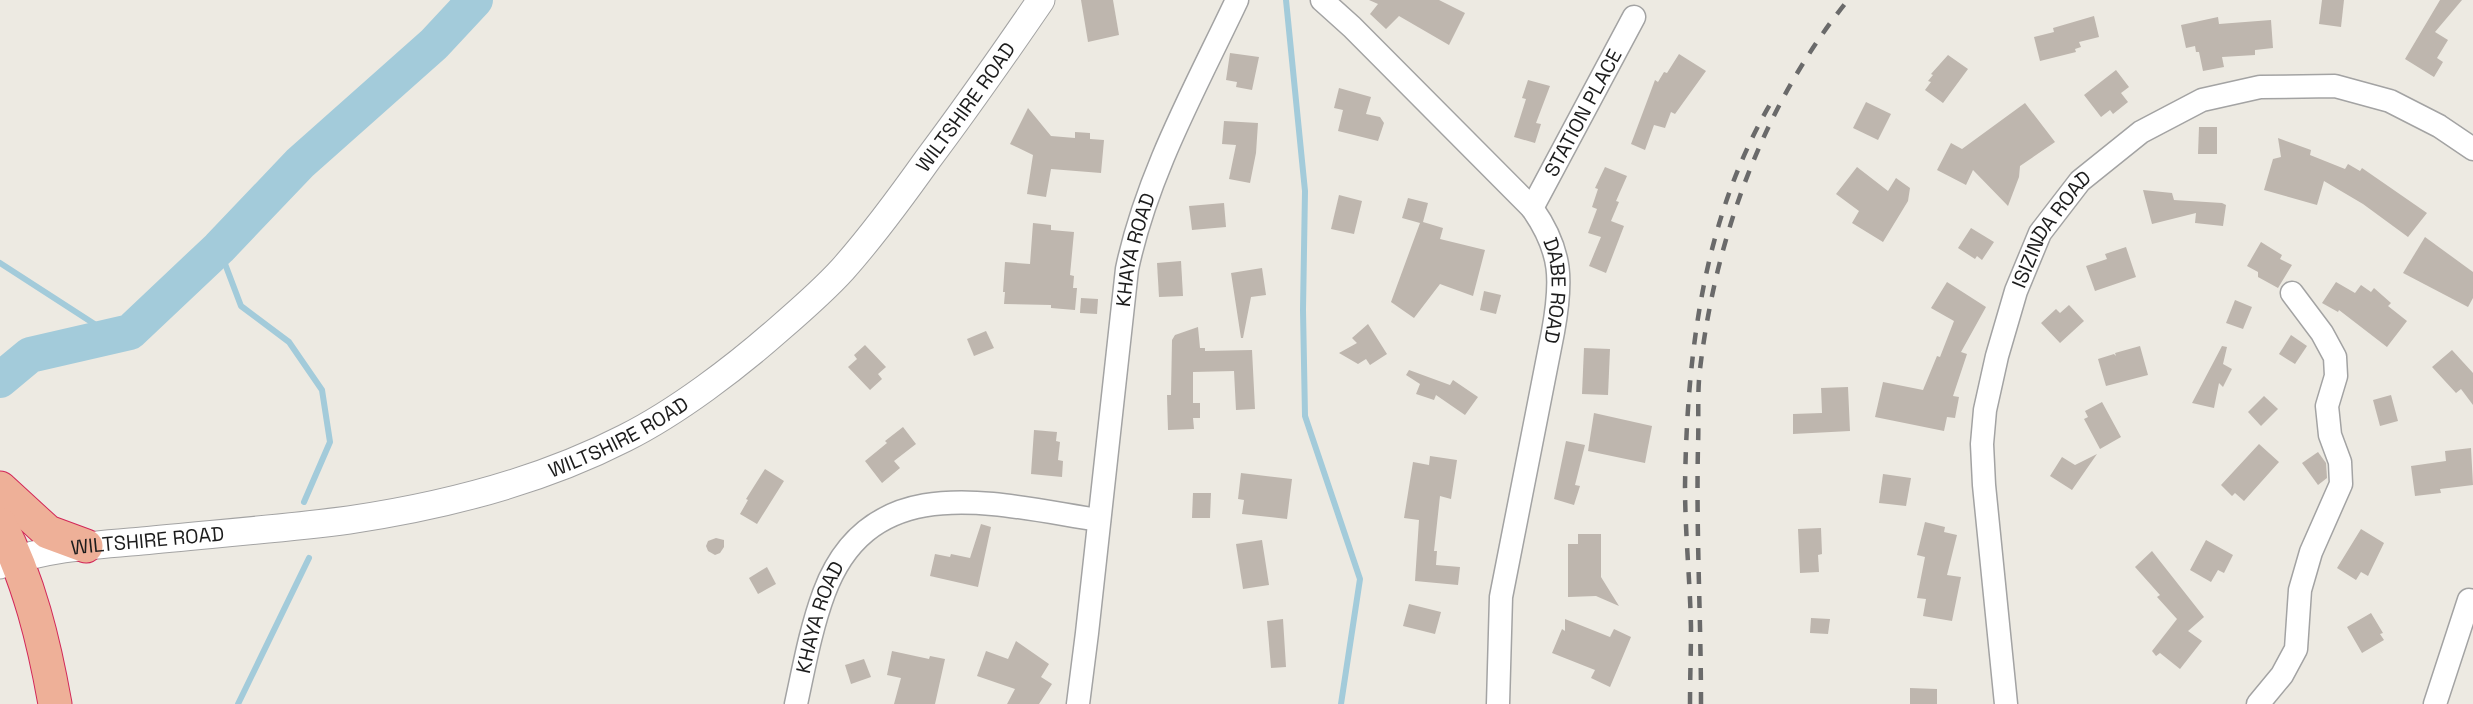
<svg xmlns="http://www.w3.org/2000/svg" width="2473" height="704" viewBox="0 0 2473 704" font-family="'Space Grotesk',sans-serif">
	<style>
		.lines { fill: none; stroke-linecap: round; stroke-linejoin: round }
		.stream { stroke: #a3cbda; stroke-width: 6 }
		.river { stroke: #a3cbda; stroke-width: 36 }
		.building { fill: #beb6ae }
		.minor-casing { stroke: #a3a3a3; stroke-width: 25 }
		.tertiary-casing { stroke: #a3a3a3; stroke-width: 29 }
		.trunk-casing { stroke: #d22759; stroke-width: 35 }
		.minor { stroke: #fff; stroke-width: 22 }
		.tertiary { stroke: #fff; stroke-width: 27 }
		.trunk { stroke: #eeb098; stroke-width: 33 }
		.rail { stroke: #6a6a6a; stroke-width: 4.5; stroke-dasharray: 12 12; stroke-linecap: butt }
		.labels { text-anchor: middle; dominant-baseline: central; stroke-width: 6; stroke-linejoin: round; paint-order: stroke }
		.street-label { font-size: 20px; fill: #1c1c1c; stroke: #fff }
	</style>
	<rect width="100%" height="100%" fill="#edeae2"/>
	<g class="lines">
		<g class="stream">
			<polyline points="1286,0 1305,191 1303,310 1305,416 1360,579 1341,704"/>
			<polyline points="219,248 241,306 289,342 322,390 330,442 304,502"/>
			<polyline points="0,263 113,336"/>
			<polyline points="238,704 309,558"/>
		</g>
		<polyline class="river" points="0,380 30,355 130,332 219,248 300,163 434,44 475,0"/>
	</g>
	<g class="building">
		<polygon points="1081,0 1113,0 1119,35 1088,42"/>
		<polygon points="1369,0 1439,0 1465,13 1449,45 1399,16 1386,29 1370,14 1378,4"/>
		<polygon points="2322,0 2344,0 2341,27 2319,24"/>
		<polygon points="2440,0 2462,0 2435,32 2448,40 2437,58 2443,62 2434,77 2405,59"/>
		<polygon points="2094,16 2099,37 2079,42 2081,47 2075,49 2076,52 2040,61 2034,37 2054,32 2053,28"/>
		<polygon points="2218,17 2219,24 2271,20 2273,48 2255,50 2255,55 2222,57 2224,67 2203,71 2199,52 2196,52 2195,46 2186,48 2181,25"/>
		<polygon points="1230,53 1259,57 1252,90 1236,87 1237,82 1226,80"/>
		<polygon points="1679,54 1706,71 1675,114 1671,112 1665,128 1654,125 1645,150 1631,144 1655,80 1658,82 1664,72 1667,73"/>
		<polygon points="1948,55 1968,69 1943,103 1925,90 1931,82 1928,81 1933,75 1931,74"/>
		<polygon points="2116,70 2129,87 2121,93 2128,102 2113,114 2110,110 2101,117 2084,95"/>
		<polygon points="1528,80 1550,86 1536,123 1541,124 1535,143 1514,137 1526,99 1522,98"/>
		<polygon points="1339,88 1371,97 1366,114 1380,117 1384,123 1378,141 1338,131 1343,110 1334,108"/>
		<polygon points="1866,102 1891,114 1878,140 1853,128"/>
		<polygon points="2025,103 2055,142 2020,166 2019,177 2008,206 1973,170 1966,185 1937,170 1951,143 1962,149"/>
		<polygon points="1028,108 1051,136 1075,138 1075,132 1090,133 1090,139 1104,140 1101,173 1051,169 1046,197 1027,194 1033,155 1010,144"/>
		<polygon points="1224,121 1258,123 1256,153 1250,183 1229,179 1236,145 1222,144"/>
		<polygon points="2199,127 2217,127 2217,154 2198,154"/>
		<polygon points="2278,138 2311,150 2310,155 2345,169 2348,164 2360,171 2362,168 2427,213 2408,237 2363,204 2324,181 2317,205 2264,190 2273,159 2281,157"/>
		<polygon points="1605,167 1627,176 1616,201 1619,202 1611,221 1624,226 1606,273 1589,266 1601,237 1588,233 1597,209 1592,207 1598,189 1595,188"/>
		<polygon points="1857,167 1888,191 1896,178 1910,188 1908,201 1883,242 1852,223 1859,211 1836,194"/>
		<polygon points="2143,190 2172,193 2174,200 2222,203 2226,205 2223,226 2195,223 2196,213 2152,224"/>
		<polygon points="1339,195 1362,201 1354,234 1331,229"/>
		<polygon points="1408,198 1428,203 1423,222 1443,228 1440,239 1485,250 1473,296 1440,284 1414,318 1391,302 1420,223 1402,218"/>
		<polygon points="1224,203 1226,227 1192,230 1189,206"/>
		<polygon points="1033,223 1051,225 1051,230 1074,232 1070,275 1074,276 1073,288 1077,288 1075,310 1051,308 1051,305 1004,304 1005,292 1003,292 1005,262 1030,264"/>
		<polygon points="1971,228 1994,242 1982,260 1977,256 1975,259 1958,248"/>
		<polygon points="2425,237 2473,272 2473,298 2468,307 2403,273"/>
		<polygon points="2261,242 2282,255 2280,259 2292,265 2278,288 2258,277 2258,272 2247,266"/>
		<polygon points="2126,247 2136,277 2095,291 2086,266 2107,259 2105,254"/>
		<polygon points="1181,261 1183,296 1159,297 1157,263"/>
		<polygon points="1262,268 1266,295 1251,297 1243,338 1241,338 1231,273"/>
		<polygon points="1947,282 1986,307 1961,352 1967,354 1953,396 1959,397 1955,418 1947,417 1944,431 1875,417 1883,382 1923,390 1937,356 1940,357 1954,321 1931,308"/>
		<polygon points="2336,282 2355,293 2361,285 2371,292 2374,288 2391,303 2388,306 2407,321 2387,347 2339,310 2338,312 2322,303"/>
		<polygon points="1484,291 1501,295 1496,314 1480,310"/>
		<polygon points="1081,298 1098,299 1097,314 1080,313"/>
		<polygon points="2235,300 2252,307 2243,329 2226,323"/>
		<polygon points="2069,305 2084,321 2060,343 2041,323 2056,309 2060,313"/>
		<polygon points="1368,324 1387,354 1370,365 1366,359 1358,364 1339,353 1357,343 1352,338"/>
		<polygon points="1198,327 1200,348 1205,348 1205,351 1252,350 1255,409 1236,410 1234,371 1193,372 1193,403 1200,403 1200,418 1193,418 1194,429 1168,430 1167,395 1171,395 1172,340 1175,335"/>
		<polygon points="986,331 994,348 974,356 967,339"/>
		<polygon points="2291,335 2307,346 2295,364 2279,354"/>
		<polygon points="865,345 886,367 878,374 882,379 870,390 848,367 857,359 854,355"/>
		<polygon points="2140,346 2148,375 2106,386 2098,359 2114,354 2116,356 2115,353"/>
		<polygon points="2222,346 2227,347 2223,364 2232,369 2223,387 2219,383 2214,408 2192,403"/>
		<polygon points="1584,348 1610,349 1608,395 1582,394"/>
		<polygon points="2452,350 2473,373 2473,405 2461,389 2456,393 2432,367"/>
		<polygon points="1409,370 1450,385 1453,380 1478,397 1465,415 1436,395 1434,400 1416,394 1420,384 1406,375"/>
		<polygon points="1848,387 1850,431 1793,434 1793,414 1822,413 1821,388"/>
		<polygon points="2391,395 2398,421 2380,426 2373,400"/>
		<polygon points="2264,396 2278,409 2261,426 2248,412"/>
		<polygon points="2102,402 2121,437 2100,449 2084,419 2088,417 2085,411"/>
		<polygon points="1594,413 1652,426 1645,463 1588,451"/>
		<polygon points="903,427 916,444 894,461 900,468 882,483 865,461 887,443 885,441"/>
		<polygon points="1034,430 1057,432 1056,441 1060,442 1058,460 1063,461 1062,477 1031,474"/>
		<polygon points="1566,441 1585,445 1575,485 1580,486 1574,505 1554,499"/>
		<polygon points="2259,444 2279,462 2244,501 2235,493 2232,496 2221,485"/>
		<polygon points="2471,448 2473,485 2440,489 2441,493 2415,496 2411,466 2446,461 2445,451"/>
		<polygon points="2318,452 2326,463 2327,478 2318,485 2302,463"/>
		<polygon points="2097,454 2072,490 2050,476 2062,457 2075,465"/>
		<polygon points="1430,456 1457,460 1451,499 1440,496 1434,551 1437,551 1436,565 1460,567 1458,585 1415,581 1419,520 1404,518 1413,462 1429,465"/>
		<polygon points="765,469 784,481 757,524 740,514 748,500 746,499"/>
		<polygon points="1241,473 1292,479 1287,519 1242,514 1244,500 1238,499"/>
		<polygon points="1883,474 1911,478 1906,506 1879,503"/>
		<polygon points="1193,493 1211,493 1210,518 1192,518"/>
		<polygon points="1925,522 1945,527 1944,532 1957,535 1947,575 1961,577 1952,621 1923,616 1926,599 1917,598 1925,557 1917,555"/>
		<polygon points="981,524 991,527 978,587 930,576 935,554 950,557 951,554 970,558"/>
		<polygon points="1821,528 1822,554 1818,555 1819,572 1800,573 1798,529"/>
		<polygon points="2361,529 2384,543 2368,576 2361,572 2356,580 2337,568"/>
		<polygon points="1578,534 1601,534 1601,577 1619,606 1596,596 1568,597 1568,544 1578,544"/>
		<polygon points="716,538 724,540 724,547 720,553 715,555 708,551 706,546 708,541"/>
		<polygon points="1262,540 1269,585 1243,589 1236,544"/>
		<polygon points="2206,540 2233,555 2224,573 2218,570 2211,582 2190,570"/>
		<polygon points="2152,551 2204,617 2188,631 2202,641 2180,669 2160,653 2156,656 2152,651 2177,619 2157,597 2160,595 2135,567"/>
		<polygon points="767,567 776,584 758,594 749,578"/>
		<polygon points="1409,604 1441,612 1435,634 1403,626"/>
		<polygon points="2371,613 2383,633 2380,634 2384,640 2362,653 2347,627"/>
		<polygon points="1811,618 1830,619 1828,634 1810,633"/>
		<polygon points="1283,619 1286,667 1271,668 1267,621"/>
		<polygon points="1565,619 1610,637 1614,629 1631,637 1610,687 1591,678 1595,670 1552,653 1562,629 1565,631"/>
		<polygon points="1016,641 1049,664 1041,677 1052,684 1039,704 1007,704 1015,689 977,676 986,651 1008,659"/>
		<polygon points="892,651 929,659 930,656 945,659 935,704 894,704 901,678 887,675"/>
		<polygon points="864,659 871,677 851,684 845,665"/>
		<polygon points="1910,688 1937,689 1937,704 1910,704"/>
	</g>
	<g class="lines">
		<g class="minor-casing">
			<g id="minor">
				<path id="s1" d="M 1322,0 L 1352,27 L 1532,208 C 1563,252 1562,282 1553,332 L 1501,597 L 1498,704"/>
				<path id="s2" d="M 1532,208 L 1634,17"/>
				<path id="s3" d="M 796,704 C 804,667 811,628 824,593 C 871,466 998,505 1099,520"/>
				<path id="s4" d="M 1078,704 L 1087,633 L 1127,269 C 1147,174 1196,87 1237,0"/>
				<path id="s5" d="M 2006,704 L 1984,485 L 1982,444 L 1985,410 L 1997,356 L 2016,291 L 2040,233 L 2080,181 L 2141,132 L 2202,100 L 2260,87 L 2335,86 L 2390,101 L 2439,126 L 2473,149"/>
				<polyline points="2258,704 2282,675 2296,649 2300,590 2311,552 2341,484 2340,462 2330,435 2327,406 2336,376 2335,357 2322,333 2292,293"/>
				<polyline points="2435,704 2469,600"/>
			</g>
		</g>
		<g class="tertiary-casing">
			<g id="tertiary">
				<path id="s6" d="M 0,565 C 44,548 95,545 142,541 C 211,534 280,529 349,520 C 444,506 539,482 625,438 C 677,412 736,367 779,329 C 801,310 824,290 843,269 C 874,234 901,197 928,159 C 967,107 1004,54 1041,0"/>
			</g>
		</g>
		<g class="trunk-casing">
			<g id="trunk">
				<polyline points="0,488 48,532 86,546"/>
				<path d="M 0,524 C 29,580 44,642 55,704"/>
			</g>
		</g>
		<use href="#minor" class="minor"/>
		<use href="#tertiary" class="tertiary"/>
		<use href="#trunk" class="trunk"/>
		<g class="rail">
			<path d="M 1690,704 C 1690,678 1691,652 1691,627 C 1690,580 1685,532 1685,486 C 1687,350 1704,213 1775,96"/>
			<path d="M 1701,704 C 1701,618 1696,532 1698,446 C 1699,421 1697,394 1700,369 C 1716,236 1763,105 1848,0"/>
		</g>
	</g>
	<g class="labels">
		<g class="street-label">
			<text stroke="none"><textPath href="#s6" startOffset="1122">WILTSHIRE ROAD</textPath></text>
			<text stroke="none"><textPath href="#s2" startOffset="108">STATION PLACE</textPath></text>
			<text stroke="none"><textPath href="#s5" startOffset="490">ISIZINDA ROAD</textPath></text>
			<text stroke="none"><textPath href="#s4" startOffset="458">KHAYA ROAD</textPath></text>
			<text stroke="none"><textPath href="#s1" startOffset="384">DABE ROAD</textPath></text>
			<text stroke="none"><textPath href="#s6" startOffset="636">WILTSHIRE ROAD</textPath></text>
			<text stroke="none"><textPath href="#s6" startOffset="150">WILTSHIRE ROAD</textPath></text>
			<text stroke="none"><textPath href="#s3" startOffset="90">KHAYA ROAD</textPath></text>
		</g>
	</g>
</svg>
